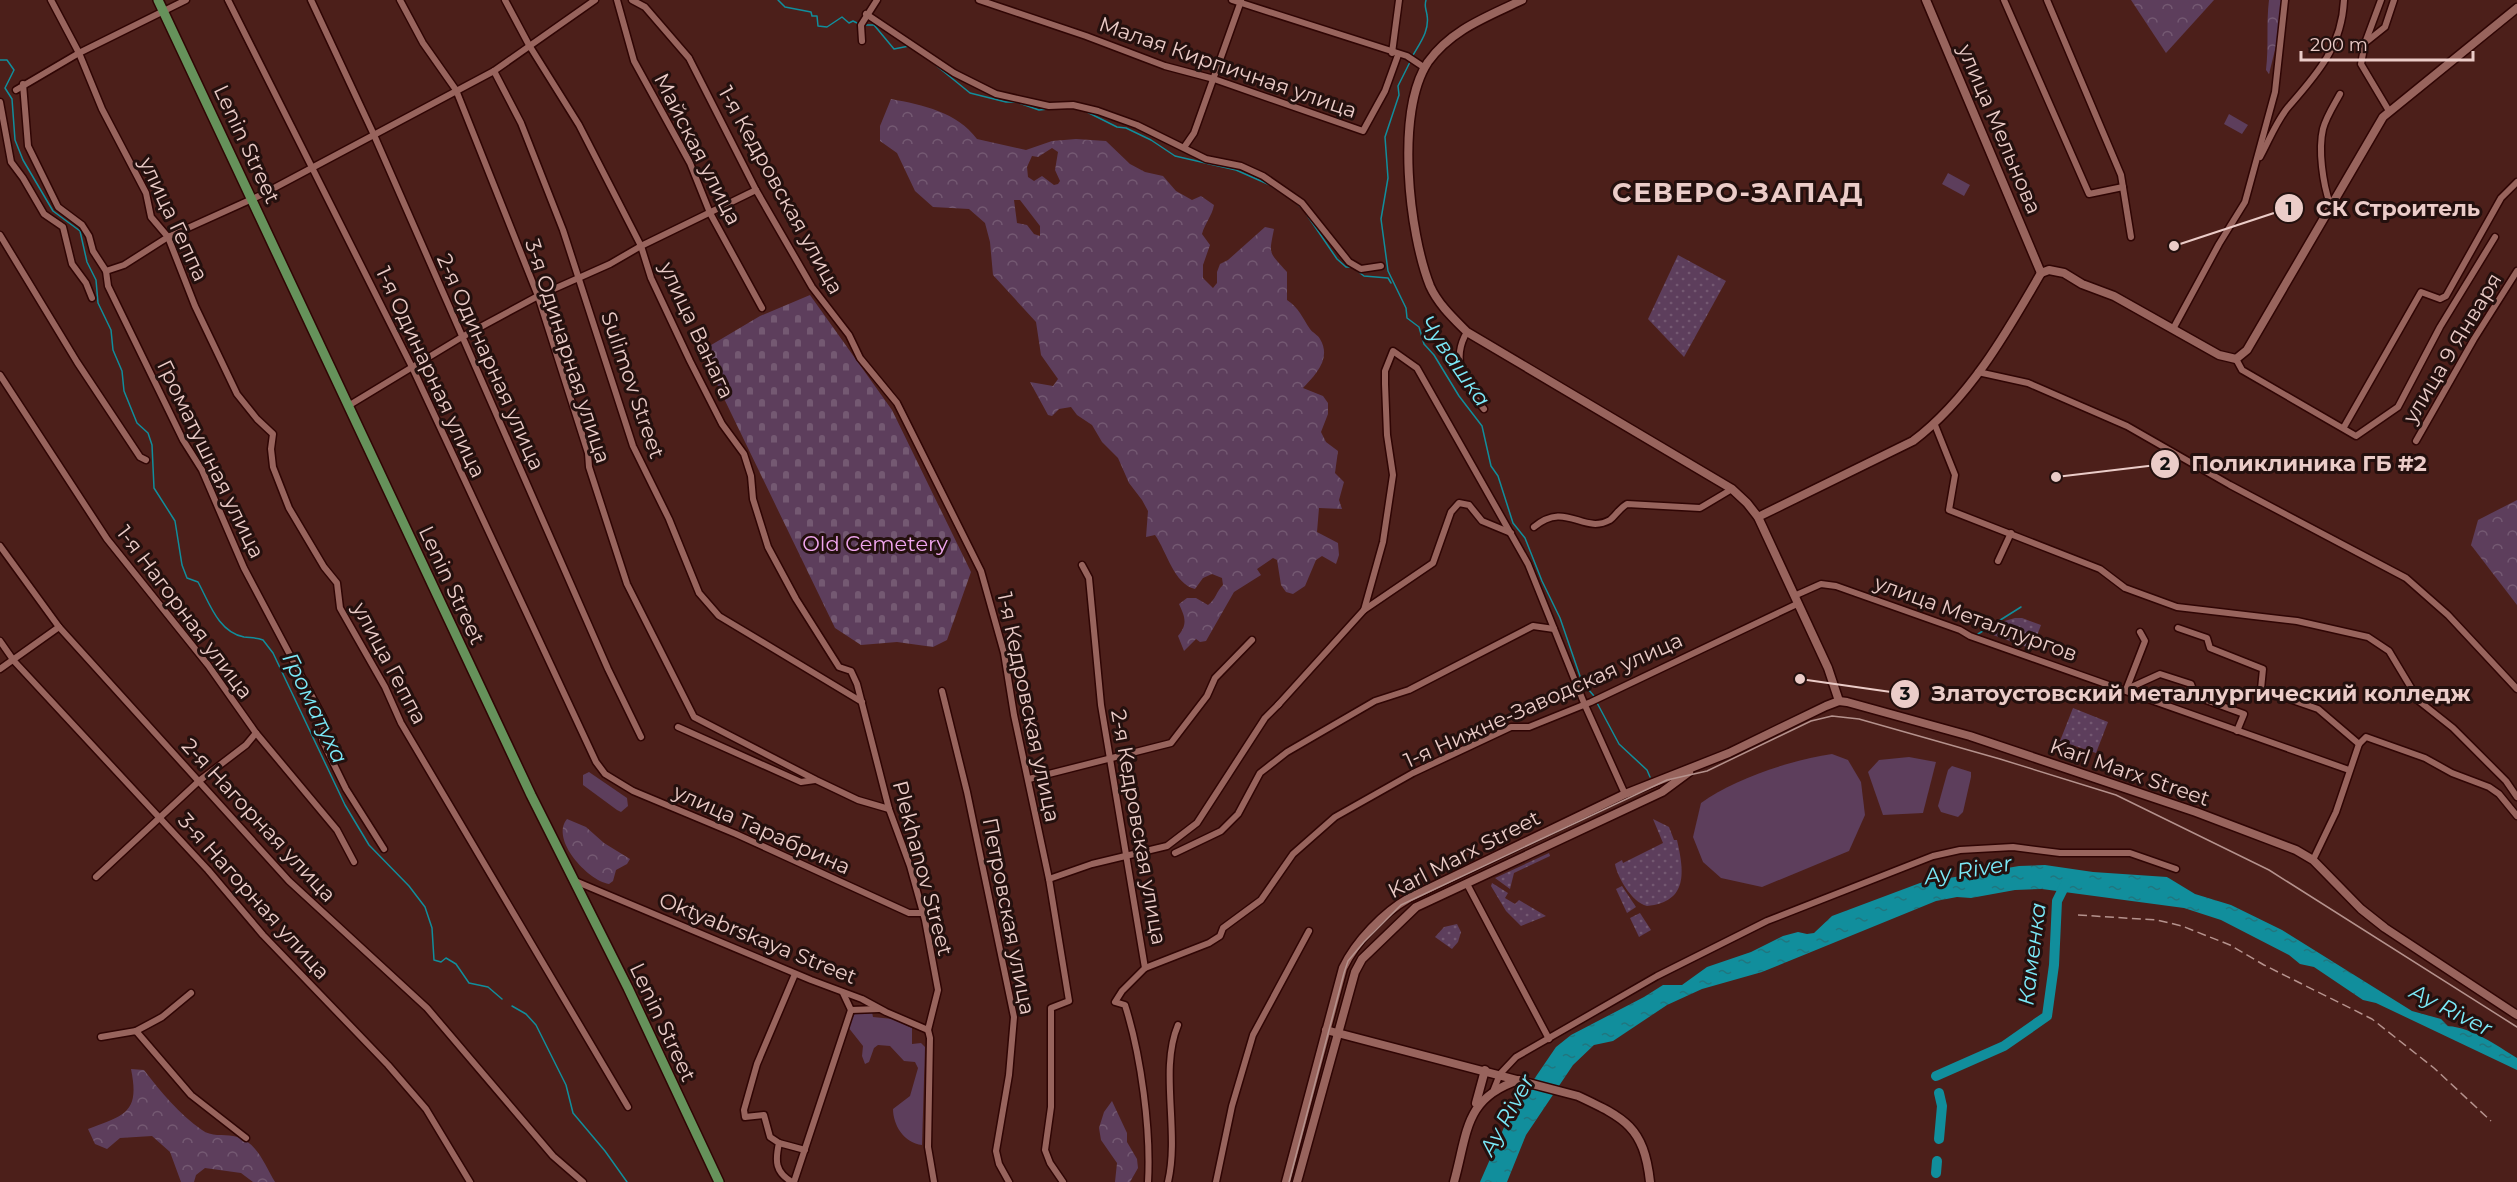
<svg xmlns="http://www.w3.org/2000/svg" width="2517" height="1182" viewBox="0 0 2517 1182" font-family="Montserrat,sans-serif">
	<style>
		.green { fill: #5d3e5c }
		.forest { fill: url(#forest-crowns); fill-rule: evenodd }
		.cemetery { fill: url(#cemetery-stones) }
		.park { fill: url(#park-dots) }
		.water { fill: url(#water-ripples) }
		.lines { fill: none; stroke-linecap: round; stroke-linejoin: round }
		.stream { stroke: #118e9c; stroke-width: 1.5 }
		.river { stroke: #118e9c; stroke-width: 10 }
		.street-casing { stroke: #2f0504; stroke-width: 9 }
		.secondary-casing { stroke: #2f0504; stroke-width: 11 }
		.primary-casing { stroke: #2f0504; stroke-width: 12 }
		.street { stroke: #98645d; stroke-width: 6 }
		.secondary { stroke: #98645d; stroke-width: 8 }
		.primary { stroke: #66925b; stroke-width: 9 }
		.tram { stroke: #b5928d; stroke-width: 1.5 }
		.rail { stroke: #b5928d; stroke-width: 1.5; stroke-dasharray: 9 4.5; stroke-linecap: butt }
		.labels { text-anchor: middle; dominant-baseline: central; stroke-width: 6; stroke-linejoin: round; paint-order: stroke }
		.street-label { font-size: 21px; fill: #ebccc8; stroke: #24100e }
		.park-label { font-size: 21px; fill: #f1a6ef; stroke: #24100e }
		.water-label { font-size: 22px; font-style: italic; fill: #7be9f8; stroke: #24100e }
		.district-label { font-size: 27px; font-weight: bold; letter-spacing: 1.5px; fill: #ebccc8; stroke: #24100e }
		.leader { fill: none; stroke: #ebccc8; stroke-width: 2 }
		.callout-dot { fill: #ebccc8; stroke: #24100e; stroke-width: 2 }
		.mark-label { font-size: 18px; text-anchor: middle; font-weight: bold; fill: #111 }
		.callout-label { font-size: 22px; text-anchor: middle; font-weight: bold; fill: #ebccc8; stroke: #24100e; stroke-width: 6; stroke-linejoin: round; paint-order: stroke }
	</style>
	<defs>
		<pattern id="forest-crowns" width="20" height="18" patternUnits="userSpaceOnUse" patternTransform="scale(1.5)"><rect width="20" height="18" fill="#5d3e5c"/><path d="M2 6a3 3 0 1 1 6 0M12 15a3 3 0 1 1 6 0" fill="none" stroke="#745972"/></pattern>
		<pattern id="cemetery-stones" width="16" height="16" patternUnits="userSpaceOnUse" patternTransform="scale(1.5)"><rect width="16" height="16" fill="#5d3e5c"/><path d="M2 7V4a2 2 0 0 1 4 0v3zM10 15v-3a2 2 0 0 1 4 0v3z" fill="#745972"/></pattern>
		<pattern id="park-dots" width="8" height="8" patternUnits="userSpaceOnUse" patternTransform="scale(1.5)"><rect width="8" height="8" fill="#5d3e5c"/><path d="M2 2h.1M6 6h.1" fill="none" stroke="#745972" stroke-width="1.8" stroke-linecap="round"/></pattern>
		<pattern id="water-ripples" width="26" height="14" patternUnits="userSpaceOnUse" patternTransform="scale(1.5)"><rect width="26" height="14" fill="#118e9c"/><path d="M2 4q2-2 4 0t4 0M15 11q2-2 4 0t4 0" fill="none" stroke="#21767f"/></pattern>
	</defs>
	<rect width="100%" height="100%" fill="#4c1f1a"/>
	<g class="green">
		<polygon points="2229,114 2248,125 2242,134 2224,124"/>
		<polygon points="1948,173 1970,185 1964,196 1942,184"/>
		<path d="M 1832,754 L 1848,760 L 1861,782 L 1865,815 L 1849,851 L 1762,887 L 1721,878 L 1703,862 L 1693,837 L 1701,803 C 1734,779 1791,760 1832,754 Z"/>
		<polygon points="1909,757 1936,762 1923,813 1883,815 1868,772 1879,760"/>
		<polygon points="1952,766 1971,772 1971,777 1963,812 1958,817 1941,812 1938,806 1948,770"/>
		<polygon points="589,772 627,798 628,806 621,812 617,810 583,785 583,775"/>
		<path d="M 872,1012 L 873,1017 L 893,1019 L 912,1028 L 912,1044 L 921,1043 L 925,1047 L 922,1145 C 904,1143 893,1125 893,1109 L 910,1096 L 918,1068 L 915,1062 L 904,1061 L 890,1046 L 878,1045 L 874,1048 L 869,1062 L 865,1064 L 862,1056 L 863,1046 L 848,1027 L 855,1013 Z"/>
	</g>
	<g class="forest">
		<polygon points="2131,0 2214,0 2166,53"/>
		<path d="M 2269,0 L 2282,0 L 2277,42 L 2269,74 L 2266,70 C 2269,46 2266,24 2269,0 Z"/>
		<path d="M 891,99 C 923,105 957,112 977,139 L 1026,150 L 1052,141 L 1076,139 L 1106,141 L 1130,164 L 1145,172 L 1163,176 L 1176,191 L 1192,200 L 1201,196 L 1214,205 C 1212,216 1205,223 1202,234 L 1210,245 L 1203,265 L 1203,278 L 1213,288 L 1217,283 L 1217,272 L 1220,264 L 1228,260 L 1265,227 L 1274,229 C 1269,255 1268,251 1287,272 L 1287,300 C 1299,308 1302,317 1310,329 C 1313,333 1318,335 1320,339 C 1332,359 1315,375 1303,388 L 1323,396 L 1328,403 L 1328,414 L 1321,432 L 1326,442 L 1338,451 L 1335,473 L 1344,482 L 1339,500 L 1342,509 L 1319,508 L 1317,532 L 1338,543 L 1339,555 L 1336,564 L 1322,556 L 1316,560 L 1305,586 L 1293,594 L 1286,592 L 1281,585 L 1277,560 L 1273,558 L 1257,569 L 1261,575 L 1234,592 L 1206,641 L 1200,642 L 1196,639 L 1184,651 L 1178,636 C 1188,624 1185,617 1179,604 L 1187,598 L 1196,598 L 1208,605 C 1216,599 1216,592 1223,585 L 1222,578 L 1212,574 L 1203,578 L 1195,589 C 1174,584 1167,552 1155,535 L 1146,537 L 1148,511 L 1142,500 L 1129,483 L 1118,458 L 1102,442 L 1092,425 L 1077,415 L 1071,407 L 1059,409 L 1052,416 L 1048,415 L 1030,382 L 1053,386 L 1058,379 L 1041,355 L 1036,322 L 993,275 L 990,242 L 985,223 L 969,209 L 933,207 L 915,191 L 897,153 L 880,141 L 880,126 ZM 1052,148 L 1058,152 L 1055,170 L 1060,181 L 1058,184 L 1054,185 L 1042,176 L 1034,181 L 1028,177 L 1027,167 L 1032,156 L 1038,157 ZM 1014,200 L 1020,200 L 1040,226 L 1040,236 L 1034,234 L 1027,225 L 1017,223 Z"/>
		<polygon points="2517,500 2517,605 2471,545 2478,520"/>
		<path d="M 567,819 L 586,827 L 604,843 L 630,859 L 627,864 L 616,870 L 613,881 L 609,884 C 587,880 550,839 567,819 Z"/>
		<path d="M 131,1069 L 144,1070 C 161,1092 179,1114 202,1130 C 211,1137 223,1134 233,1136 C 257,1140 264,1164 275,1182 L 253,1182 L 241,1173 L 205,1168 L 196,1175 L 194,1182 L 181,1182 L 170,1152 L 152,1136 L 120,1138 L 107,1149 L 95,1144 L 88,1129 C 125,1115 140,1113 131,1069 Z"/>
		<polygon points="1112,1101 1127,1133 1127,1142 1137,1159 1138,1168 1130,1182 1115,1182 1117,1163 1101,1140 1099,1128 1104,1112"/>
	</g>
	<polygon class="cemetery" points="810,295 892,410 971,572 947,640 933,647 897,642 861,645 835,628 701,351 760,316"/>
	<g class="park">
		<polygon points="1678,255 1726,281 1684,357 1648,319"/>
		<polygon points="2015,618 2022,618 2041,625 2032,649 1982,631 1994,624"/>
		<polygon points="2073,708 2108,722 2096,753 2060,741"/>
		<path d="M 1653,819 L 1669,827 L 1674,840 L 1677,840 C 1684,871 1689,902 1647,906 C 1631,902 1617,876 1615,864 L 1622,860 L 1623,863 L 1663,843 Z"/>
		<polygon points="1549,853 1550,856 1514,873 1510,889 1495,878"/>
		<polygon points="1492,883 1508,893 1505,898 1515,904 1519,900 1546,916 1521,926 1506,911 1491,886"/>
		<polygon points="1622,886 1636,907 1627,913 1616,889"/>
		<polygon points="1640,913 1651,930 1639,937 1630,918"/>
		<polygon points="1457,924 1461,932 1458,942 1452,949 1435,937 1444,927"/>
	</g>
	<path class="water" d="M 2045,865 L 2093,872 L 2167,877 L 2195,894 L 2231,905 L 2282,930 L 2412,1011 L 2441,1019 L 2448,1026 C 2473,1028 2496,1045 2517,1058 L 2517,1070 L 2376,1003 L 2363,1000 L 2314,967 L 2300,964 L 2289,955 L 2221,920 L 2184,908 L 2042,889 L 2015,890 L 1971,898 L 1957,897 L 1936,901 L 1762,972 L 1702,989 L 1667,1005 L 1613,1041 L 1594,1045 L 1573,1065 L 1526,1135 L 1507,1182 L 1480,1182 L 1509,1116 L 1556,1047 L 1571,1035 L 1644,997 L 1663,985 L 1682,985 L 1707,967 L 1751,952 L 1783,936 L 1798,932 L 1807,934 L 1814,933 L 1832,916 L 1920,883 L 2019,866 Z"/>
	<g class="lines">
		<g class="stream">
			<polyline points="778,0 785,7 811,12 812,16 817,16 818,26 827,27 842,17 849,23 853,21 859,24"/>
			<polyline points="864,25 874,25 894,49 909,46"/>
			<path d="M 1412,57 C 1419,44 1430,31 1427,15 C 1426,8 1424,7 1426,0"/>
			<polyline points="927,58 970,93 1006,102 1016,102 1039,110 1057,108"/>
			<path d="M 0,60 L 7,60 L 14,70 L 5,88 L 12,99 L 15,140 L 23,160 L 53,211 L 80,231 L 87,262 L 96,280 L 98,303 L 111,330 L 113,350 L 122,371 L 124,391 L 137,423 L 148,433 L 152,445 L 154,488 L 175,521 L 182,565 L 187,578 L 198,582 C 209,602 218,632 244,637 C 250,638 256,637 263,640 L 273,653 L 345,805 L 369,845 L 409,886 L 425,907 L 432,928 L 434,960 L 441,962 L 446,958 L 456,964 L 469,983 L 488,987 L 502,999"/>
			<polyline points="1410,62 1398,86 1399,95 1385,137 1388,178 1381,219 1388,271 1406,308 1407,318 1419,327 1424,344 1434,355 1459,396 1482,426 1491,466 1498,476 1513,523 1525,538 1542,581 1560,618 1582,682 1594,696"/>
			<polyline points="1085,111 1117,127 1126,128 1151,140 1175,156 1236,170 1270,185 1284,194"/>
			<polyline points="1293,200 1305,211"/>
			<polyline points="1307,215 1337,259 1346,267 1352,267 1364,276 1388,278 1391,283"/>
			<polyline points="1978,634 2021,607"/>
			<polyline points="1596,701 1619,744 1647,770 1650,777"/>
			<polyline points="512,1006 526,1014 536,1025 566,1085 573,1113 605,1151 627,1182"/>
		</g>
		<g class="river">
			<polyline points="1936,1076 2004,1046 2047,1016 2054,965 2057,901 2066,883"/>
			<polyline points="1939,1139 1942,1106 1939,1093"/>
			<polyline points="1936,1173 1937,1161"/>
		</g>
		<g class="street-casing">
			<g id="street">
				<polyline points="51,0 79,53 102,109 146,193 151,217 168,237 195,306 237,394 257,419 273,434 271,449 273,467 289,508 324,567 337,583 340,608 385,687 401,723 628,1107"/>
				<polyline points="228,0 412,367 596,762 605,774 633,791 736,834 909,913 921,913"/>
				<polyline points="311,0 374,135 608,669 641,737"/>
				<polyline points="400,0 423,43 456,90 538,296 588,453 589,467 627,584 694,717 816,780 858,800 889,809"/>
				<polyline points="505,0 529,45 579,125 641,246 651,278 690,361 722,424 744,454 751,476 753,499 768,547 796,599 839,667 851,671 857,684 889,809 910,866 925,920 938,990 928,1030 930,1038 928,1147 934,1182"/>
				<polyline points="617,0 634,61 690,163 710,213 762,308"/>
				<polyline points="632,0 645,7 689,58 756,190 812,287 849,335 860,358 897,403 981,571 1004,653 1014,715 1049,879 1069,1001 1051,1008 1051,1107 1045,1150 1050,1163 1063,1182"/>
				<polyline points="979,0 1086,36 1165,66 1214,79 1363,131 1385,91 1398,55"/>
				<polyline points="1232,0 1407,56 1425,68"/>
				<polyline points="2004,0 2089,194 2123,187"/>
				<polyline points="2047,0 2121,175 2131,237"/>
				<polyline points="2381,0 2365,43 2361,64 2389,111"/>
				<polyline points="866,14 954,73 996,94 1049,106 1073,105 1098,111 1137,125 1206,159 1241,166 1263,176 1302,203 1349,262 1361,269 1381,266"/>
				<polyline points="862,41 861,25 877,0"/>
				<polyline points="2365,43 2385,27 2394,0"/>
				<polyline points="1392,53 1399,0"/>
				<polyline points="494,71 521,123 563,230 633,446 669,519 699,593 719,616 862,702"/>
				<polyline points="23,84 28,146 58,207 82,225 89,236 93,251 106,271 108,286 183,440 202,470 244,568 325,721 322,740 346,789 384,849"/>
				<polyline points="16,90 79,53 186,0"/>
				<polyline points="0,102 11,162 23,178 44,214 63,227 72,264 86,283 92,298"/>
				<polyline points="1185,146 1194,133 1241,1"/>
				<path d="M 2260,157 C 2269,141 2277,119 2290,105 C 2319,72 2342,45 2344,0"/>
				<path d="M 2330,204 C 2323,184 2318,150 2323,129 C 2326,117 2334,105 2340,94"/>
				<polyline points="0,235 77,362 140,457 146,460"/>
				<polyline points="106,271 124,265 168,237 261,195 494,71 595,0"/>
				<polyline points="2173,329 2219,244 2245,202 2275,92 2285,0"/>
				<path d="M 1467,332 C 1450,360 1465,387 1484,409"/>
				<polyline points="2236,359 2242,370 2356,436 2398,407 2440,327 2495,237"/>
				<polyline points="1978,372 2028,383 2127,426 2230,485 2406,578 2448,615 2517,689"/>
				<polyline points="0,375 107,539 208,665 256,733 337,830 354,862"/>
				<polyline points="348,406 462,337 538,296 610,264 641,246 756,190"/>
				<polyline points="1935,425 1955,475 1949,510 2100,569 2125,588 2177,607 2297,621 2368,637 2389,651 2419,701 2453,728 2506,781 2517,797"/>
				<polyline points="2344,427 2421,292 2440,299 2446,296 2501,198 2517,182"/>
				<polyline points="2416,441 2474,339 2517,271"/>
				<path d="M 1534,527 C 1566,500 1583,535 1610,520 C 1615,516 1620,508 1627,504 L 1700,508 L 1732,489"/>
				<polyline points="0,546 59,627 289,881 427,1008 553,1156 583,1182"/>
				<polyline points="1998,561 2011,533"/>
				<path d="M 1082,565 L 1089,578 L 1101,705 L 1145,968 L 1122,991 L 1115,1002 L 1125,1005 C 1141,1055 1151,1130 1148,1182"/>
				<polyline points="1794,596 1821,584 1836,586 1960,630 1970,636 2349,770"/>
				<polyline points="1364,610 1433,563 1451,512 1459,503 1469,505 1482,521 1511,533"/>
				<polyline points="2178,628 2207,638 2210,648 2263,669 2261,689 2318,709 2359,744"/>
				<polyline points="0,641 14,661 208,870 263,935 388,1065 426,1109 470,1182"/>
				<polyline points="0,669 59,627"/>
				<polyline points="2127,689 2160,674 2191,684 2195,696 2244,714 2237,731"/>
				<polyline points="2126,690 2145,641 2140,632"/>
				<polyline points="942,691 967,792 1014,1017 1009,1075 996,1151 999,1164 1009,1182"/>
				<polyline points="1278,705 1364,610 1383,542 1393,475 1387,435 1385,384 1385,371 1393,351 1417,368 1528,564 1584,703 1625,794"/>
				<polyline points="678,727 801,782 815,780"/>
				<polyline points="1029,779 1171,743 1207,696 1215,678 1252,640"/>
				<polyline points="1175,853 1221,831 1238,814 1260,773 1287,752 1375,701 1409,690 1533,626 1554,629"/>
				<polyline points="2313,860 2336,812 2359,744 2366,737 2425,758 2452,773 2489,787 2499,794 2517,816"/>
				<polyline points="96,877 199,781 246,745 256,733"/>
				<polyline points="1049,879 1092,864 1167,846 1197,823 1265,718 1279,704"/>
				<polyline points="575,881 811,980 862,999 886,1012 928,1030"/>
				<polyline points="1467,884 1549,1039"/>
				<polyline points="1145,968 1209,943 1220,936 1223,928 1261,900 1293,854 1335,817 1413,773 1511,727 1529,727 1591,702 1797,604"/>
				<polyline points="843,993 851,1010"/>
				<polyline points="851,1010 879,1009"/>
				<polyline points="136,1031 162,1017 191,993"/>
				<polyline points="101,1037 136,1031 191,1095 246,1138"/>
				<polyline points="1494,1089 1500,1074 1516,1057 1657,976 1767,921 1933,856 1960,850 2013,847 2060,853 2130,853 2176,869"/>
				<polyline points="779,1143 805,1150"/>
				<path d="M 792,1182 C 775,1172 775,1161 779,1143 L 770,1137 L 764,1115 L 745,1117 L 744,1110 L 757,1064 L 795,974"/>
				<polyline points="794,1182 851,1010"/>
				<path d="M 1168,1182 C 1180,1131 1159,1070 1178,1025"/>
				<polyline points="1216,1182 1232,1106 1253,1035 1309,931"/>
			</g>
		</g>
		<g class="secondary-casing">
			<g id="secondary">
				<path d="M 1522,0 C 1487,17 1452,29 1428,62 C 1395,112 1409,233 1430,286 C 1438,304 1453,318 1467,332 L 1732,489 L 1747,503 L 1758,517 L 1828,668 L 1839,701"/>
				<polyline points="1926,0 2041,273"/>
				<polyline points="2041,273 2049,270 2064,273 2082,284 2114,296 2219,355 2236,359 2247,350 2383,117 2517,8"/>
				<path d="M 1758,517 L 1913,441 C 1969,399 2007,332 2041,273"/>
				<path d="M 1326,1030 L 1578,1096 C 1625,1118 1644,1127 1650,1182"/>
				<polyline points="1476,1103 1485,1070"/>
				<path d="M 1286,1182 L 1343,968 C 1356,941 1383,913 1409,898 L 1625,794 L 1729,753 L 1826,706 L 1839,701 L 1847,702 L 1970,736 L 2196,812 L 2296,850 L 2313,860 L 2361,909 L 2385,928 L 2517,1015"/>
				<polyline points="1297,1182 1355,972 1362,959 1416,907 1662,792 1689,772"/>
				<path d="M 1454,1182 C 1468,1132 1464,1098 1519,1080"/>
			</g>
		</g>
		<g class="primary-casing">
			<polyline id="primary" points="158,0 531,795 628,988 719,1182"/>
		</g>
		<use href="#street" class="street"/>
		<use href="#secondary" class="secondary"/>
		<use href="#primary" class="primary"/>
		<polyline class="tram" points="1289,1182 1344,973 1348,961 1364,942 1401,905 1667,780 1707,771 1811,721 1832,716 1859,719 2000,759 2116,795 2269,870 2517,1027"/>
		<polyline class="rail" points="2078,915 2157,920 2182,926 2230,945 2264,965 2372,1019 2434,1068 2491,1121"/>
	</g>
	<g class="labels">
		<g class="street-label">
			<text transform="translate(1228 67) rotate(19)">Малая Кирпичная улица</text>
			<text transform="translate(2000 129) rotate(67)">улица Мельнова</text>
			<text transform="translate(247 144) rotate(65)">Lenin Street</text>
			<text transform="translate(698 149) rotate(63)">Майская улица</text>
			<text transform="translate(781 190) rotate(61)">1-я Кедровская улица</text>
			<text transform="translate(174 219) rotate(65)">улица Геппа</text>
			<text transform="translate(697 330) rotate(65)">улица Ванага</text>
			<text transform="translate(2452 348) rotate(-59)">улица 9 Января</text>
			<text transform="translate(568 351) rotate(72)">3-я Одинарная улица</text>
			<text transform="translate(491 362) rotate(66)">2-я Одинарная улица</text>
			<text transform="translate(431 372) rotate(65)">1-я Одинарная улица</text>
			<text transform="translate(633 385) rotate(71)">Sulimov Street</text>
			<text transform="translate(211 459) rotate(64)">Громатушная улица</text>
			<text transform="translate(452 585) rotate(65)">Lenin Street</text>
			<text transform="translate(185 612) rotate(53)">1-я Нагорная улица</text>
			<text transform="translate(1976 618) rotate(20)">улица Металлургов</text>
			<text transform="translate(390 663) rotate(62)">улица Геппа</text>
			<text transform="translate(1543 700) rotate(-24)">1-я Нижне-Заводская улица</text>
			<text transform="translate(1029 707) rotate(78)">1-я Кедровская улица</text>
			<text transform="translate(2130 772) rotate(19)">Karl Marx Street</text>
			<text transform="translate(259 820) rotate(47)">2-я Нагорная улица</text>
			<text transform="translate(1139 827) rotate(80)">2-я Кедровская улица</text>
			<text transform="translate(762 829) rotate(24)">улица Тарабрина</text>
			<text transform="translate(1464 854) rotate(-27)">Karl Marx Street</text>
			<text transform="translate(923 868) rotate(75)">Plekhanov Street</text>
			<text transform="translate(254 896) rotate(48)">3-я Нагорная улица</text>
			<text transform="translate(1009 916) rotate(79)">Петровская улица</text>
			<text transform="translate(758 938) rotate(22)">Oktyabrskaya Street</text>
			<text transform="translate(663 1022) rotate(65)">Lenin Street</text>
		</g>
		<g class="park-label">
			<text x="875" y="543">Old Cemetery</text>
		</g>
		<g class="water-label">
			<text transform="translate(1455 361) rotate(55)">Чувашка</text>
			<text transform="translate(315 708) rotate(64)">Громатуха</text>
			<text transform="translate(1968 870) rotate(-9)">Ay River</text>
			<text transform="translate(2032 954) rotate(-83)">Каменка</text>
			<text transform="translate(2451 1010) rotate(27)">Ay River</text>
			<text transform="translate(1507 1115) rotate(-61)">Ay River</text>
		</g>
		<g class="district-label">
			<text x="1738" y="192">СЕВЕРО-ЗАПАД</text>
		</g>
	</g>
	<path class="leader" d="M2174 246L2289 208M2056 477L2165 464M1800 679L1905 694"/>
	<g class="callout-dot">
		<circle cx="2174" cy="246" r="6"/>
		<circle cx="2056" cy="477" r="6"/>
		<circle cx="1800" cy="679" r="6"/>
		<circle cx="2289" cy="208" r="15"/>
		<circle cx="2165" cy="464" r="15"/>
		<circle cx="1905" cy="694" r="15"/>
	</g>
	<g class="mark-label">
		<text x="2289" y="215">1</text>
		<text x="2165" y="470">2</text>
		<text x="1905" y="700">3</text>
	</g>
	<g class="callout-label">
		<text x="2398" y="216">СК Строитель</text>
		<text x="2309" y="471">Поликлиника ГБ #2</text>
		<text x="2201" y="701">Златоустовский металлургический колледж</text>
	</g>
	<path d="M2301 51v9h172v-9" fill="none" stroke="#ebccc8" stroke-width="3"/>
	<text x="2310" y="51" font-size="18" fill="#ebccc8" stroke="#24100e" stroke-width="4.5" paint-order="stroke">200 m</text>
</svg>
